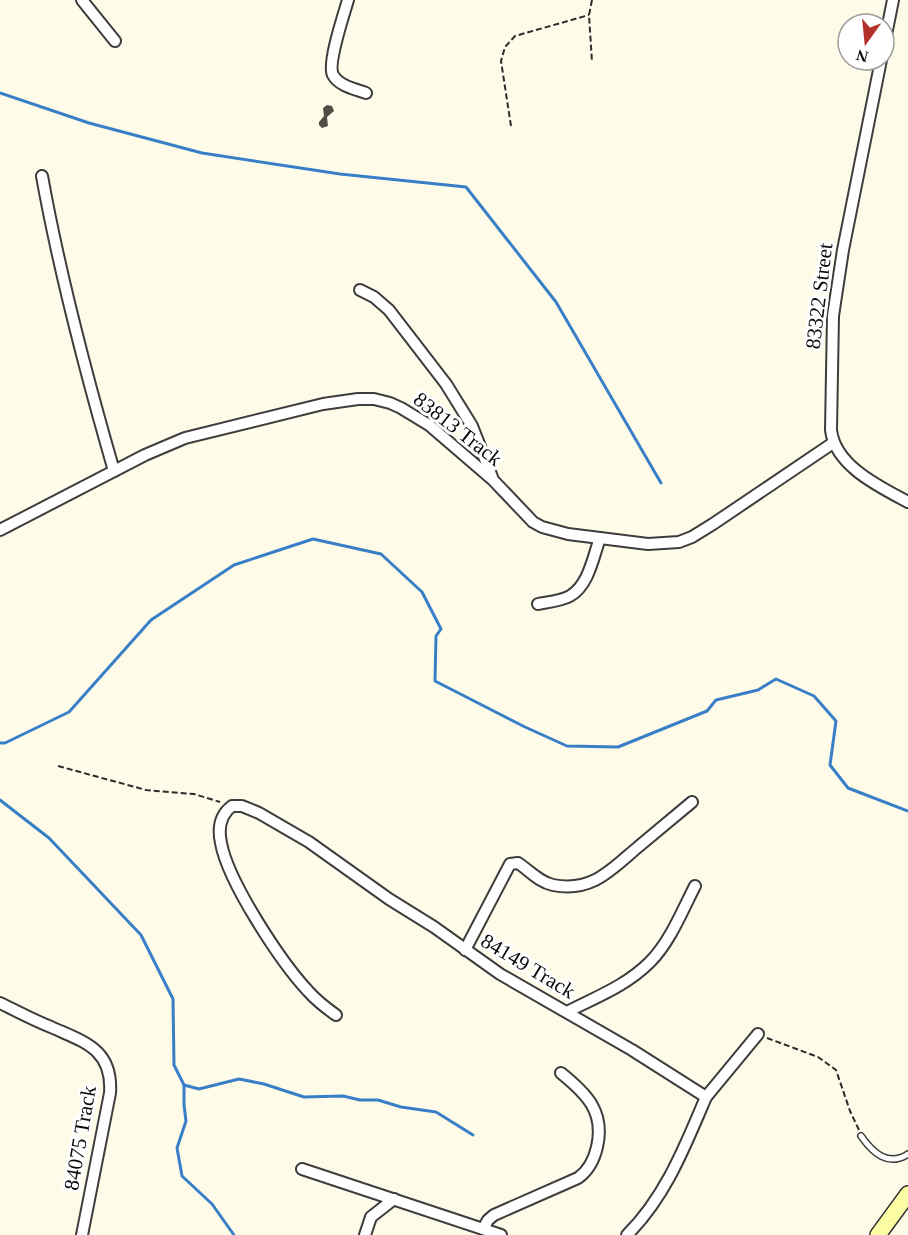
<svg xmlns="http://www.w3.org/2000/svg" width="908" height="1235" viewBox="0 0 908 1235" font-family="'Times New Roman',serif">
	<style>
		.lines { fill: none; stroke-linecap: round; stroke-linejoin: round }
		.stream { stroke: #397fc7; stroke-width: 3 }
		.building { fill: #524c47 }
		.lane-casing { stroke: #3d3d3d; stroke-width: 8 }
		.street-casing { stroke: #3d3d3d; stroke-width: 14 }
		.secondary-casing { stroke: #2c2c2c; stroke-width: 18 }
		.path { stroke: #2c2c2c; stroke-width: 2; stroke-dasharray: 6 3; stroke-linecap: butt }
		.lane { stroke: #fff; stroke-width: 5 }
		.street { stroke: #fff; stroke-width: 10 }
		.secondary { stroke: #fcfca5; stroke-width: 15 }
		.labels { text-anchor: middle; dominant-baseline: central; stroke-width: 6; stroke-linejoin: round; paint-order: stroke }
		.street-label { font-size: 21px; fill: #0a0a0a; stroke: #fff }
	</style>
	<rect width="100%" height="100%" fill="#fefce8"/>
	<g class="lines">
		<g class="stream">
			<polyline points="0,93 89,123 202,153 340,174 466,187 556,302 661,483"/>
			<polyline points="0,743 5,743 69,712 151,620 234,565 313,539 381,554 422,592 441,629 436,636 435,681 525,727 567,746 618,747 707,711 716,700 758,690 776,679 814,696 836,721 830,765 848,788 908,811"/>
			<polyline points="0,800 49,838 141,935 173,999 174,1065 184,1085 184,1105 186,1121 177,1148 182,1176 212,1204 234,1235"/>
			<polyline points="184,1085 199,1089 239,1079 264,1084 304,1097 343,1096 360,1100 378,1100 401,1107 436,1112 473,1135"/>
		</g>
	</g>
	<polygon class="building" points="327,105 332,106 334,111 327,117 328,126 322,128 319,125 319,122 324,116 323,108"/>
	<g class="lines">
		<g class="lane-casing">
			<path id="lane" d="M 861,1136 C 873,1153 888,1167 908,1154"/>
		</g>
		<g class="street-casing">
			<g id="street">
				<polyline points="82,0 115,41"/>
				<path d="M 348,0 C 344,14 327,64 333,75 C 339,86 355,89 366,93"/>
				<polyline points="884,45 893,0"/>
				<path d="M 881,60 L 843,250 L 833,316 L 831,430 C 835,466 880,487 908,502"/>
				<path d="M 42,176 C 60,276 86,374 114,471"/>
				<polyline points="360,290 374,297 389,310 446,384 472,426 492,477"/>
				<polyline points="0,530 145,455 185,438 323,404 358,399 374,399 390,403 401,408 429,425 493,480 533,522 542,527 568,534 648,544 679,542 692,537 713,524 833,443"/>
				<path d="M 538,604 C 548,602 561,601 570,596 C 589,585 593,557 600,538"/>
				<path d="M 465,950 L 510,864 L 518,863 C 530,871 539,882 553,885 C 592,893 612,869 638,847 C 656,832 674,817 692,802"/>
				<path d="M 0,1003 C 17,1011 33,1020 51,1027 C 84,1042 113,1049 110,1093 L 82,1235"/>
				<path d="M 567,1012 C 596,997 626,986 650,962 C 670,942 682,911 695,886"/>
				<path d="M 336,1015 C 326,1008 316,1000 308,991 C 281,962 228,882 221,843 C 218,829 220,815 232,806 L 242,806 L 259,813 L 309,842 L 389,899 L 434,927 L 500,974 L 632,1050 L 706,1097 L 758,1034"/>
				<polyline points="302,1169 501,1235"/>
				<path d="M 483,1229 L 488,1220 L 494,1215 L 578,1178 C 588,1171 594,1160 597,1147 C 605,1112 587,1094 561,1073"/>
				<polyline points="365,1235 371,1217 394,1199"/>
				<path d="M 627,1235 C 666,1196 685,1146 706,1097"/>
			</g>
		</g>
		<g class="secondary-casing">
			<polyline id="secondary" points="878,1235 908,1194"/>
		</g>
		<g class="path">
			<polyline points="592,0 589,15 592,62"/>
			<polyline points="511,126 501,61 505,47 515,36 589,15"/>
			<polyline points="58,766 146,790 194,794 220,802"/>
			<polyline points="767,1038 818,1057 836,1070 850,1111 859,1130"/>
		</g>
		<use href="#lane" class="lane"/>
		<use href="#street" class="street"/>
		<use href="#secondary" class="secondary"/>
	</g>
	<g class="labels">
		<g class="street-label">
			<text transform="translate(819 296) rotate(-83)">83322 Street</text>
			<text transform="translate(458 429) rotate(38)">83813 Track</text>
			<text transform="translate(528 966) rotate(31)">84149 Track</text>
			<text transform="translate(80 1138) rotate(-80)">84075 Track</text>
		</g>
	</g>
	<g transform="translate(866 42) rotate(195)"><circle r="28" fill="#ffffff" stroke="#9d9d9d" stroke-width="1.5"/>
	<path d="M0-4.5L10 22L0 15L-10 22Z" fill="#b33229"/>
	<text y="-9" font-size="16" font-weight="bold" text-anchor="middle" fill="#0a0a0a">N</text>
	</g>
</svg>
